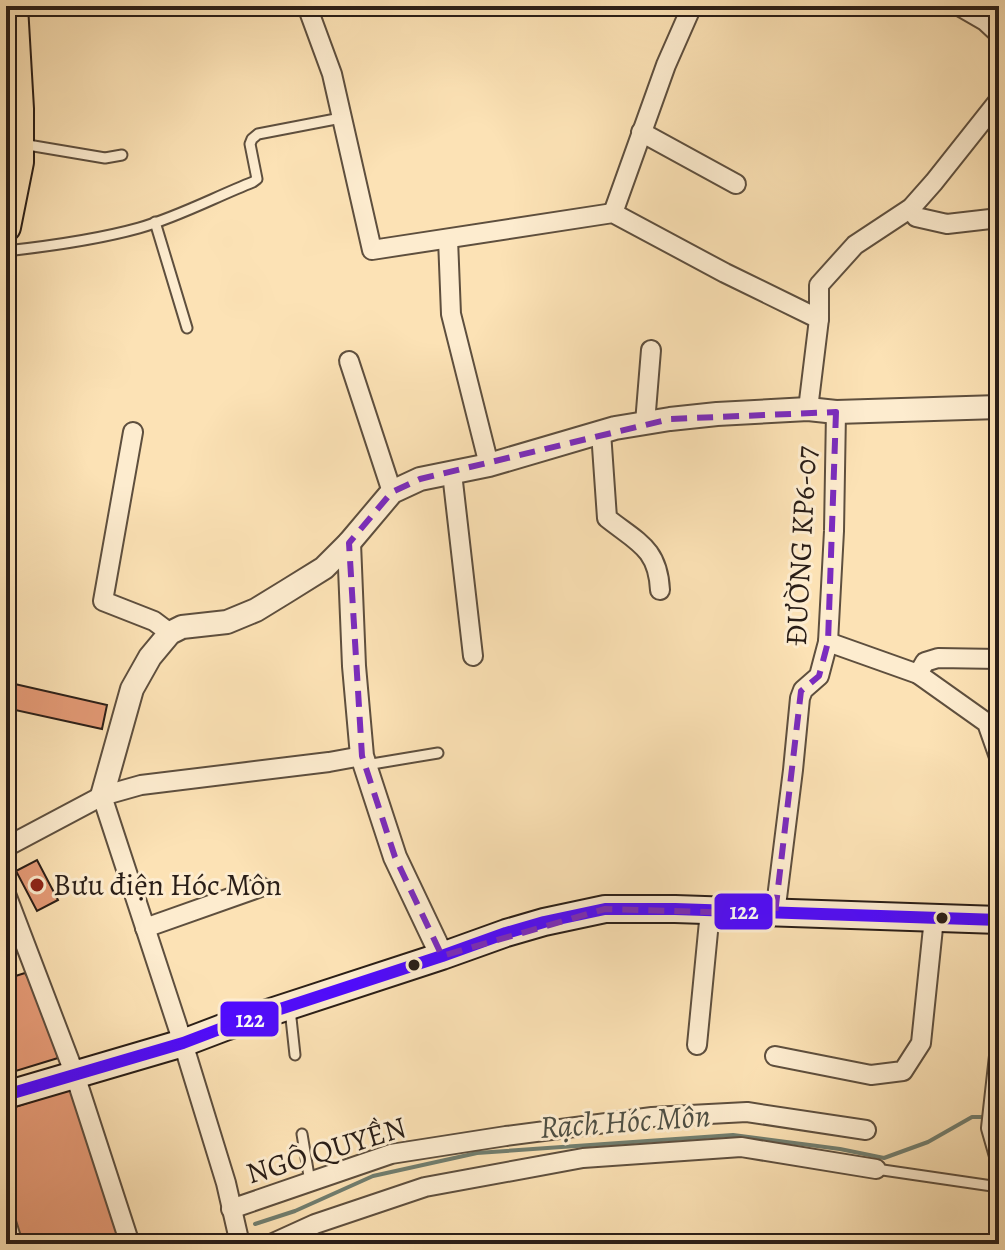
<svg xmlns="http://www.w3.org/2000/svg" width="1005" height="1250" viewBox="0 0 1005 1250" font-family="Alegreya,serif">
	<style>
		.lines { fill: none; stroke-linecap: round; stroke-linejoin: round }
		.stream { stroke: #717e6f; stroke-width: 4 }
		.building { fill: #e69b77; stroke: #2a1e17; stroke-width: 2 }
		.service-casing { stroke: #5e4f3e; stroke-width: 13 }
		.minor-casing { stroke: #5e4f3e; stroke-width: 22 }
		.tertiary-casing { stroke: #5e4f3e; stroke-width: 26 }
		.secondary-casing { stroke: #2a1e17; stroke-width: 30 }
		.primary-casing { stroke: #2a1e17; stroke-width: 32 }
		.service { stroke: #fdeccf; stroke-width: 9 }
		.minor { stroke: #fdeccf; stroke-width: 18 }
		.tertiary { stroke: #fdeccf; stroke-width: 22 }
		.secondary { stroke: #fdeccf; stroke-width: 26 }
		.primary { stroke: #fce2b5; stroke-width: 28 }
		.bus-1-casing { stroke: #fdeccf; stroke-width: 18 }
		.bus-1 { stroke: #4f0aff; stroke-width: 12 }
		.marked { fill: none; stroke: #7b2cbf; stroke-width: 6; stroke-dasharray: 16 10; stroke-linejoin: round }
		.poi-dot { fill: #8f2418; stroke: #fdeccf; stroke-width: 3 }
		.bus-dot { fill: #2a1e17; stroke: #fdeccf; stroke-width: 3 }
		.labels { text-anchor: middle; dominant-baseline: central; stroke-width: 6; stroke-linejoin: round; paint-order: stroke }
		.street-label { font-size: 30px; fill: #2a1e17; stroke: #fdeccf }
		.poi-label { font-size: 30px; fill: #2a1e17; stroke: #fdeccf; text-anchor: start }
		.water-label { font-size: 32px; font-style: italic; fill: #4d4e43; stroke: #fdeccf }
		.line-badge { stroke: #fdeccf; stroke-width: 3 }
		.badge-label { font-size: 22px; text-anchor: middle; font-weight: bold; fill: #fff }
	</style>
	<rect width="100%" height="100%" fill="#fce2b5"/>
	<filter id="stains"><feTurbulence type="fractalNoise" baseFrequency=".0025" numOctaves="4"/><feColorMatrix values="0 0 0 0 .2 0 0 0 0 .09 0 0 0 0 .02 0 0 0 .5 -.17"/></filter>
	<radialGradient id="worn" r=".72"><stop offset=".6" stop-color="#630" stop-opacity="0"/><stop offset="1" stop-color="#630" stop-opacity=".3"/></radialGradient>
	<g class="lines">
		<polyline class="stream" points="255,1224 295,1211 373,1176 477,1153 733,1135 840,1149 884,1158 928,1142 972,1117 985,1117"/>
	</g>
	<g class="building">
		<polygon points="6,682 107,705 102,729 6,708"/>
		<polygon points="37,860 58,900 37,911 16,871"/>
		<polygon points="25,973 37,992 58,1058 6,1074 6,979"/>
		<polygon points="72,1088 122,1244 21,1244 6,1198 6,1110"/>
	</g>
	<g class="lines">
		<g class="service-casing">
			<g id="service">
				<polyline points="22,144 105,158 122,155"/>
				<polyline points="155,222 187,328"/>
				<path d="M 6,251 C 51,246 96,240 139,228 C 178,217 215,197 253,182 L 257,179 L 250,144 L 252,139 L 258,134 L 341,118"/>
				<polyline points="366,765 438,753"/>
				<polyline points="290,1009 295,1055"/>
				<polyline points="302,1134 310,1182"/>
				<polyline points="876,1169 999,1187"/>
			</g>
		</g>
		<g class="minor-casing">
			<g id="minor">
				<polyline points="307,6 332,74 372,250 613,213 725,273 819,319"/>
				<polyline points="959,6 985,21 999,34"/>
				<polyline points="641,132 736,184"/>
				<polyline points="911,208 916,217 947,224 999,218"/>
				<polyline points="613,213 666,65 692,6"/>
				<polyline points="448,239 451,314 489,465"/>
				<polyline points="349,361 392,492"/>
				<polyline points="808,409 819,319 819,285 855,245 911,208 934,182 999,100"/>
				<polyline points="645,423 651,350"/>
				<polyline points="133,432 103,601 154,621 170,633"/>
				<path d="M 601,432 L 607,518 C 637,542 658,548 660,590"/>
				<polyline points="452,473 473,656"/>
				<polyline points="828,642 918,674 987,723 999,757"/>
				<polyline points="918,674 925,662 938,658 999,659"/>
				<polyline points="102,796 183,1043 226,1183 240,1244"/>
				<polyline points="6,847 102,796 141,785 329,762 362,756"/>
				<polyline points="6,894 75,1075 130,1244"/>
				<polyline points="775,914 793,770 800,698 803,690 819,676 828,642 834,531 836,412"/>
				<polyline points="145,928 261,887"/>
				<polyline points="697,1045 710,911"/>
				<polyline points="775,1056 871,1075 903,1071 921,1043 934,918"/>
				<polyline points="999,1056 991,1128 999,1156"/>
				<polyline points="231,1209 391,1154 506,1136 652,1117 747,1112 866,1130"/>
				<polyline points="6,1222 13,1244"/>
				<polyline points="271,1244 315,1224 425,1187 583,1158 741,1147 876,1169"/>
			</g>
		</g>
		<g class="tertiary-casing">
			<g id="tertiary">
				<polyline points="349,543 354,666 362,756 395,857 442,956"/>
				<polyline points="102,796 132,689 150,657 170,633 182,627 227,622 256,610 287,591 324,568 349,543 392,492 420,479 489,465 615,428 670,419 717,414 808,409 836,412 999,407"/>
			</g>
		</g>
		<g class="secondary-casing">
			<polyline id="secondary" points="6,1095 183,1043 225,1027 442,956 506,933 544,922 605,909 675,909 999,920"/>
		</g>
		<g class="primary-casing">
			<polyline id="primary" points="6,227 19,162 19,109 13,6"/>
		</g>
		<use href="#service" class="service"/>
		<use href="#minor" class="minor"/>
		<use href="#tertiary" class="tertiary"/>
		<use href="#secondary" class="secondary"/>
		<use href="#primary" class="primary"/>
		<g class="bus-1-casing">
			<polyline id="bus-1" points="6,1095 183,1043 225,1027 442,956 506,933 544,922 605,909 675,909 999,920"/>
		</g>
		<use href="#bus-1" class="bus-1"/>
	</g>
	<path class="marked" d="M 836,412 L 828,642 L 819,676 L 801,691 L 775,914 L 605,909 L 442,956 L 395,857 L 362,756 L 349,543 L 392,492 L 420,479 L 670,419 Z"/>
	<circle class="poi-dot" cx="37" cy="885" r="8"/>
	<g class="bus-dot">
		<circle cx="942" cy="918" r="7"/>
		<circle cx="414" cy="965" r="7"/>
	</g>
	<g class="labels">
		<g class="street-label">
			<text transform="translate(801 546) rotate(-87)">ĐƯỜNG KP6-07</text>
			<text transform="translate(326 1150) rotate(-17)">NGÔ QUYỀN</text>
		</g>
		<g class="poi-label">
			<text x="53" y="885">Bưu điện Hóc Môn</text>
		</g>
		<g class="water-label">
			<text transform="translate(625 1121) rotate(-4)">Rạch Hóc Môn</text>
		</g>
	</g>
	<g class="line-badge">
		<rect x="713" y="892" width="61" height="39" rx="8" fill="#4f0aff"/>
		<rect x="219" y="1000" width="61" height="38" rx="8" fill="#4f0aff"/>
	</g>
	<g class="badge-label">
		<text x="744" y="919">122</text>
		<text x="250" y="1027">122</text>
	</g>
	<rect width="1005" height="1250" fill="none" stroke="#fce2b5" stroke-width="32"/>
	<rect x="8" y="8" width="989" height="1234" fill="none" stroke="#2a1e17" stroke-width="4"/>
	<rect x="16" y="16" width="973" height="1218" fill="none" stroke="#2a1e17" stroke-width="2"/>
	<rect width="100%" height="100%" filter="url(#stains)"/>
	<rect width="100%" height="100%" fill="url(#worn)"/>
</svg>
